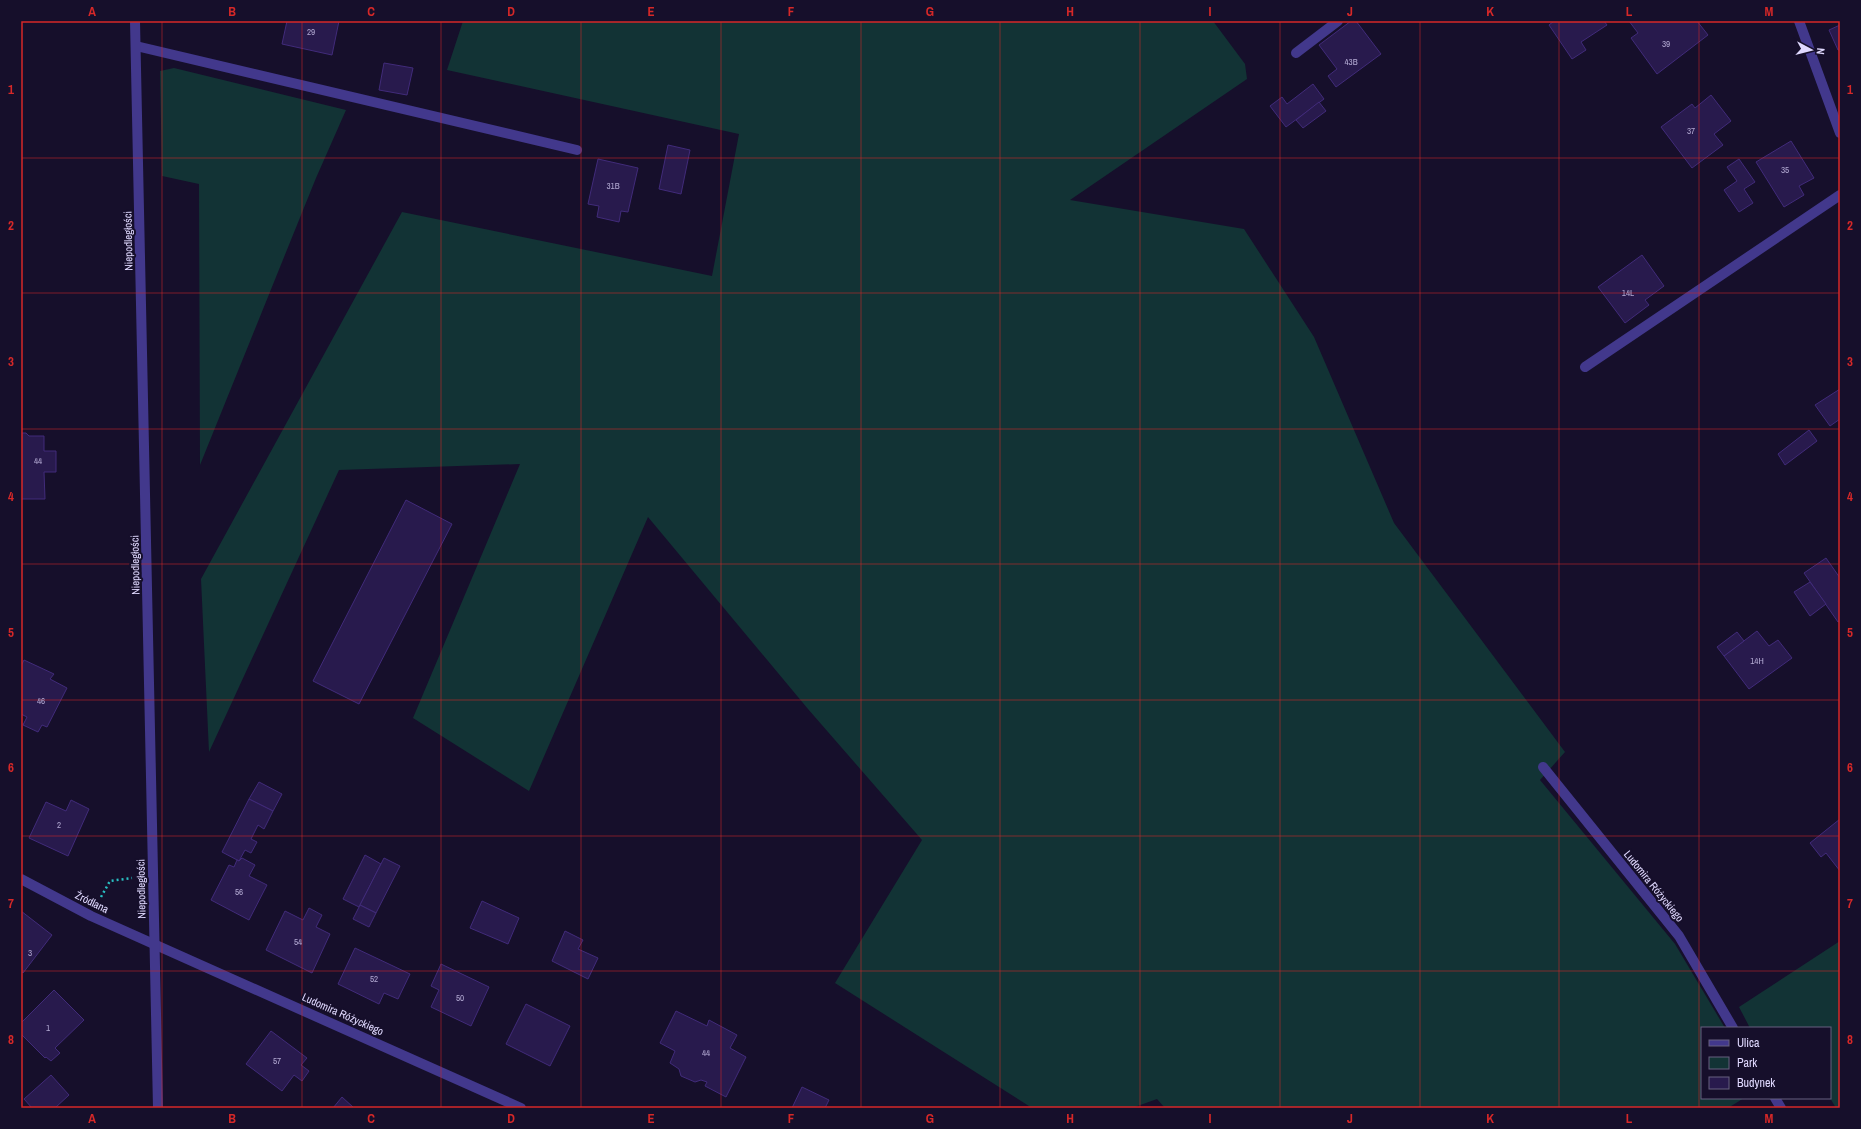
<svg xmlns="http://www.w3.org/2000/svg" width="1861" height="1129" viewBox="0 0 1861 1129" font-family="'Archivo Narrow',sans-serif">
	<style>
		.green { fill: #123335 }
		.building { fill: #281a4d; stroke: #412b7a }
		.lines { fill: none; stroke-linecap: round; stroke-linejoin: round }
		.path { stroke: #29c0c3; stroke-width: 2.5; stroke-dasharray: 2 3; stroke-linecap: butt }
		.service { stroke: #42388c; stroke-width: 10 }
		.minor { stroke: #42388c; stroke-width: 10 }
		.tertiary { stroke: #42388c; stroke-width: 10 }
		.grid { fill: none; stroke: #d62828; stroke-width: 1; stroke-opacity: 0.55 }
		.labels { text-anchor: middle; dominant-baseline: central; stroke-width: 4; stroke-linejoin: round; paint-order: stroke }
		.number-label { font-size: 9px; fill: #b2a9d2 }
		.street-label { font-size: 11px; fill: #e0d9ff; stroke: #160f2b }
		.neatline { fill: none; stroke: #d62828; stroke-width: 1.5 }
		.grid-label { font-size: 13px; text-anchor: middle; font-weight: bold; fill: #d62828 }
	</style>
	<rect width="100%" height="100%" fill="#160f2b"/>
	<g class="green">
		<polygon points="463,21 1213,21 1245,64 1247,79 1070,200 1244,229 1314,337 1394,523 1565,752 1540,780 1675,944 1725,1028 1702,1028 1702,1098 1744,1098 1728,1108 1165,1108 1157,1099 1132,1108 1032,1108 835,983 922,840 808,709 648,517 529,791 413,718 520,464 339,470 209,752 201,579 402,212 712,276 739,134 447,70"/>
		<polygon points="174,68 346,110 316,178 200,465 199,184 162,176 160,71"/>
		<polygon points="1840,941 1840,1108 1836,1108 1830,1098 1830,1028 1750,1028 1739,1007"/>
	</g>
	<g class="building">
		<polygon points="287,21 339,21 332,55 282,44"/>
		<polygon points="1351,21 1356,21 1381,54 1336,87 1328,76 1337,69 1319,45"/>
		<polygon points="1554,21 1604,21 1607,25 1581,42 1586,50 1572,59 1549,25"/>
		<polygon points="1629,21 1697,21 1708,35 1657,74 1631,38 1638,33"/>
		<polygon points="1840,25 1840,50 1838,50 1829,30"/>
		<polygon points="384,63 413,68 407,95 379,90"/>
		<polygon points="1313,84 1324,99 1286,127 1270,106 1282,97 1287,104"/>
		<polygon points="1711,95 1731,121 1714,134 1723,145 1692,168 1661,127 1692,104 1695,108"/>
		<polygon points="1319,102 1326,111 1303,128 1296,120"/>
		<polygon points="1791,141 1814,178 1799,186 1804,195 1784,207 1756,162"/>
		<polygon points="668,145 690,150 681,194 659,189"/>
		<polygon points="598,159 638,168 628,212 621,211 619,222 597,217 599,206 588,204"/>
		<polygon points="1739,159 1755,182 1744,189 1753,203 1739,212 1724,190 1737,181 1727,167"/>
		<polygon points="1642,255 1664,286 1645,300 1649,305 1625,323 1598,287"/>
		<polygon points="1840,389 1840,419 1830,426 1815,405"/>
		<polygon points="1809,430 1817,441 1785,465 1778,454"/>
		<polygon points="21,433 26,433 29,436 44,436 44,451 56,451 56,472 44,472 45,499 21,499"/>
		<polygon points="406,500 452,524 359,704 313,681"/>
		<polygon points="1826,558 1840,578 1840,621 1838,622 1804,573"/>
		<polygon points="1810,582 1826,604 1810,616 1794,592"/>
		<polygon points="1757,631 1769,646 1778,640 1792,658 1749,689 1724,656"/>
		<polygon points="1737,632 1744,641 1724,656 1717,647"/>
		<polygon points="24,660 54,674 50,679 67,688 47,727 42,725 38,732 23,725 27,717 21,714 21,666"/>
		<polygon points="259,782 282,794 273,811 249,799"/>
		<polygon points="249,799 273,811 264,829 258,825 251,839 257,842 251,853 245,850 239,861 222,852"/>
		<polygon points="71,800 89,809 68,856 29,838 46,802 66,811"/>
		<polygon points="1840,819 1840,871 1826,853 1821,857 1810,843"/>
		<polygon points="365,855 381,864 359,907 343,899"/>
		<polygon points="242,858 255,865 249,876 267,885 249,920 211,900 229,865 234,867 237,860 239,861"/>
		<polygon points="384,858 400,866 376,913 360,905"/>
		<polygon points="482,901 519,918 508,944 470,928"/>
		<polygon points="360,905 376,913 369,927 353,919"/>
		<polygon points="309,908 322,915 316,927 330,934 312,973 266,950 285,911 303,920"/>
		<polygon points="21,911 52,935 23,973 21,971"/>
		<polygon points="565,931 583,940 578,949 598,958 588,979 552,961"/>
		<polygon points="355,948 410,974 398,999 384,993 379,1004 338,984"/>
		<polygon points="441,964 489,987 471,1026 431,1007 439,990 431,986"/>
		<polygon points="54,990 84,1020 55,1048 60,1053 51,1061 46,1057 45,1058 21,1034 21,1023"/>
		<polygon points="526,1004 570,1026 550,1066 506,1044"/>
		<polygon points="676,1011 707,1026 709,1020 737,1035 730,1048 746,1057 726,1097 705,1086 707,1082 701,1080 695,1082 681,1076 679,1069 670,1063 675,1051 660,1043"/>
		<polygon points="271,1031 307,1058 301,1065 309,1071 302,1081 294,1075 282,1091 246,1064"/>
		<polygon points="51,1075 69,1095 55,1108 32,1108 24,1099"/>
		<polygon points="802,1087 829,1100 825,1108 792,1108"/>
		<polygon points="342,1097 354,1108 333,1108"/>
	</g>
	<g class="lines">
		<polyline class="path" points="101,897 110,881 132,878"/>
		<g class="service">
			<polyline points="136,46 577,150"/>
			<polyline points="1296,53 1338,21"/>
			<polyline points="1585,367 1840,195"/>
		</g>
		<g class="minor">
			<polyline points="1799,21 1840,133"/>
			<polyline points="1543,767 1679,936 1733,1028"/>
			<polyline points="21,879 91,916 521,1108"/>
			<polyline points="1775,1098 1781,1108"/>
		</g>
		<polyline class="tertiary" points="135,21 158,1108"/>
	</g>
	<path class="grid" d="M 162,21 L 162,1108M 302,21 L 302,1108M 441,21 L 441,1108M 581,21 L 581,1108M 721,21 L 721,1108M 861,21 L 861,1108M 1000,21 L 1000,1108M 1140,21 L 1140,1108M 1280,21 L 1280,1108M 1420,21 L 1420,1108M 1559,21 L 1559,1108M 1699,21 L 1699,1108M 21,158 L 1840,158M 21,293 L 1840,293M 21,429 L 1840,429M 21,564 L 1840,564M 21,700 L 1840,700M 21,836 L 1840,836M 21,971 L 1840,971"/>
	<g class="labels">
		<g class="number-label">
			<text x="311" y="32">29</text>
			<text x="1666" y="44">39</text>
			<text x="1351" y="62">43B</text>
			<text x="1691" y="131">37</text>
			<text x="1785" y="170">35</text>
			<text x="613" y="186">31B</text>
			<text x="1628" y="293">14L</text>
			<text x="38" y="461">44</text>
			<text x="1757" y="661">14H</text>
			<text x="41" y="701">46</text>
			<text x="59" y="825">2</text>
			<text x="239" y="892">56</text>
			<text x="298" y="942">54</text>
			<text x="30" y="953">3</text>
			<text x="374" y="979">52</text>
			<text x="460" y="998">50</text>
			<text x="48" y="1028">1</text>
			<text x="706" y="1053">44</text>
			<text x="277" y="1061">57</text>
		</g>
		<g class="street-label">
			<text transform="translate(128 241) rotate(-91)">Niepodległości</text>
			<text transform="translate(135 565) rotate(-91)">Niepodległości</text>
			<text transform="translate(1654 886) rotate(51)">Ludomira Różyckiego</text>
			<text transform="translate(141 889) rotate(-91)">Niepodległości</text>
			<text transform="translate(92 902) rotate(26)">Źródlana</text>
			<text transform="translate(343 1014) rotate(24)">Ludomira Różyckiego</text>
		</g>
	</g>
	<rect width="1861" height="1129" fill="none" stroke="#160f2b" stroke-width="44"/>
	<rect x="1701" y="1027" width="130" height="72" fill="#160f2b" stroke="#676080"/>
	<rect x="1709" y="1040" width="20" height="6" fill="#42388c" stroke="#676080"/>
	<text x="1737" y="1047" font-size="12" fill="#e0d9ff">Ulica</text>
	<rect x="1709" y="1057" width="20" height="12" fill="#123335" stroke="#676080"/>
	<text x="1737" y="1067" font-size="12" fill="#e0d9ff">Park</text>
	<rect x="1709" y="1077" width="20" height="12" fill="#281a4d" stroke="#676080"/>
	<text x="1737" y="1087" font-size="12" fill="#e0d9ff">Budynek</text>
	<g transform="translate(1811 50) rotate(97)" stroke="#160f2b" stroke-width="3" paint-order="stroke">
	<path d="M0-3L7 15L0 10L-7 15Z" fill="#e0d9ff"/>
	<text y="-6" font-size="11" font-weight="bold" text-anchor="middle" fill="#e0d9ff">N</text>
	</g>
	<rect x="22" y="22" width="1817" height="1085" class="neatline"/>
	<g class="grid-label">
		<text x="92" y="16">A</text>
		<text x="232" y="16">B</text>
		<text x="371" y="16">C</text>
		<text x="511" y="16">D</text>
		<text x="651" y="16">E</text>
		<text x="791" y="16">F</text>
		<text x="930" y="16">G</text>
		<text x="1070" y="16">H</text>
		<text x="1210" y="16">I</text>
		<text x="1350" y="16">J</text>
		<text x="1490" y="16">K</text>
		<text x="1629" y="16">L</text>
		<text x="1769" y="16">M</text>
		<text x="11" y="94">1</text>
		<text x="1850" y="94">1</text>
		<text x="11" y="230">2</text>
		<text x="1850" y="230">2</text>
		<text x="11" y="366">3</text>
		<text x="1850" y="366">3</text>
		<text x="11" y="501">4</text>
		<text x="1850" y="501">4</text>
		<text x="11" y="637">5</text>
		<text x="1850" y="637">5</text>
		<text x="11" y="772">6</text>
		<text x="1850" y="772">6</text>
		<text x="11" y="908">7</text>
		<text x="1850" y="908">7</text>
		<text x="11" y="1044">8</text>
		<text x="1850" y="1044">8</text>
		<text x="92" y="1123">A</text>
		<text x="232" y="1123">B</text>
		<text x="371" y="1123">C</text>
		<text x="511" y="1123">D</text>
		<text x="651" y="1123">E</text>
		<text x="791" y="1123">F</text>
		<text x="930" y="1123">G</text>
		<text x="1070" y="1123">H</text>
		<text x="1210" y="1123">I</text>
		<text x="1350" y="1123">J</text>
		<text x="1490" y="1123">K</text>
		<text x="1629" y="1123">L</text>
		<text x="1769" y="1123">M</text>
	</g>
</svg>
